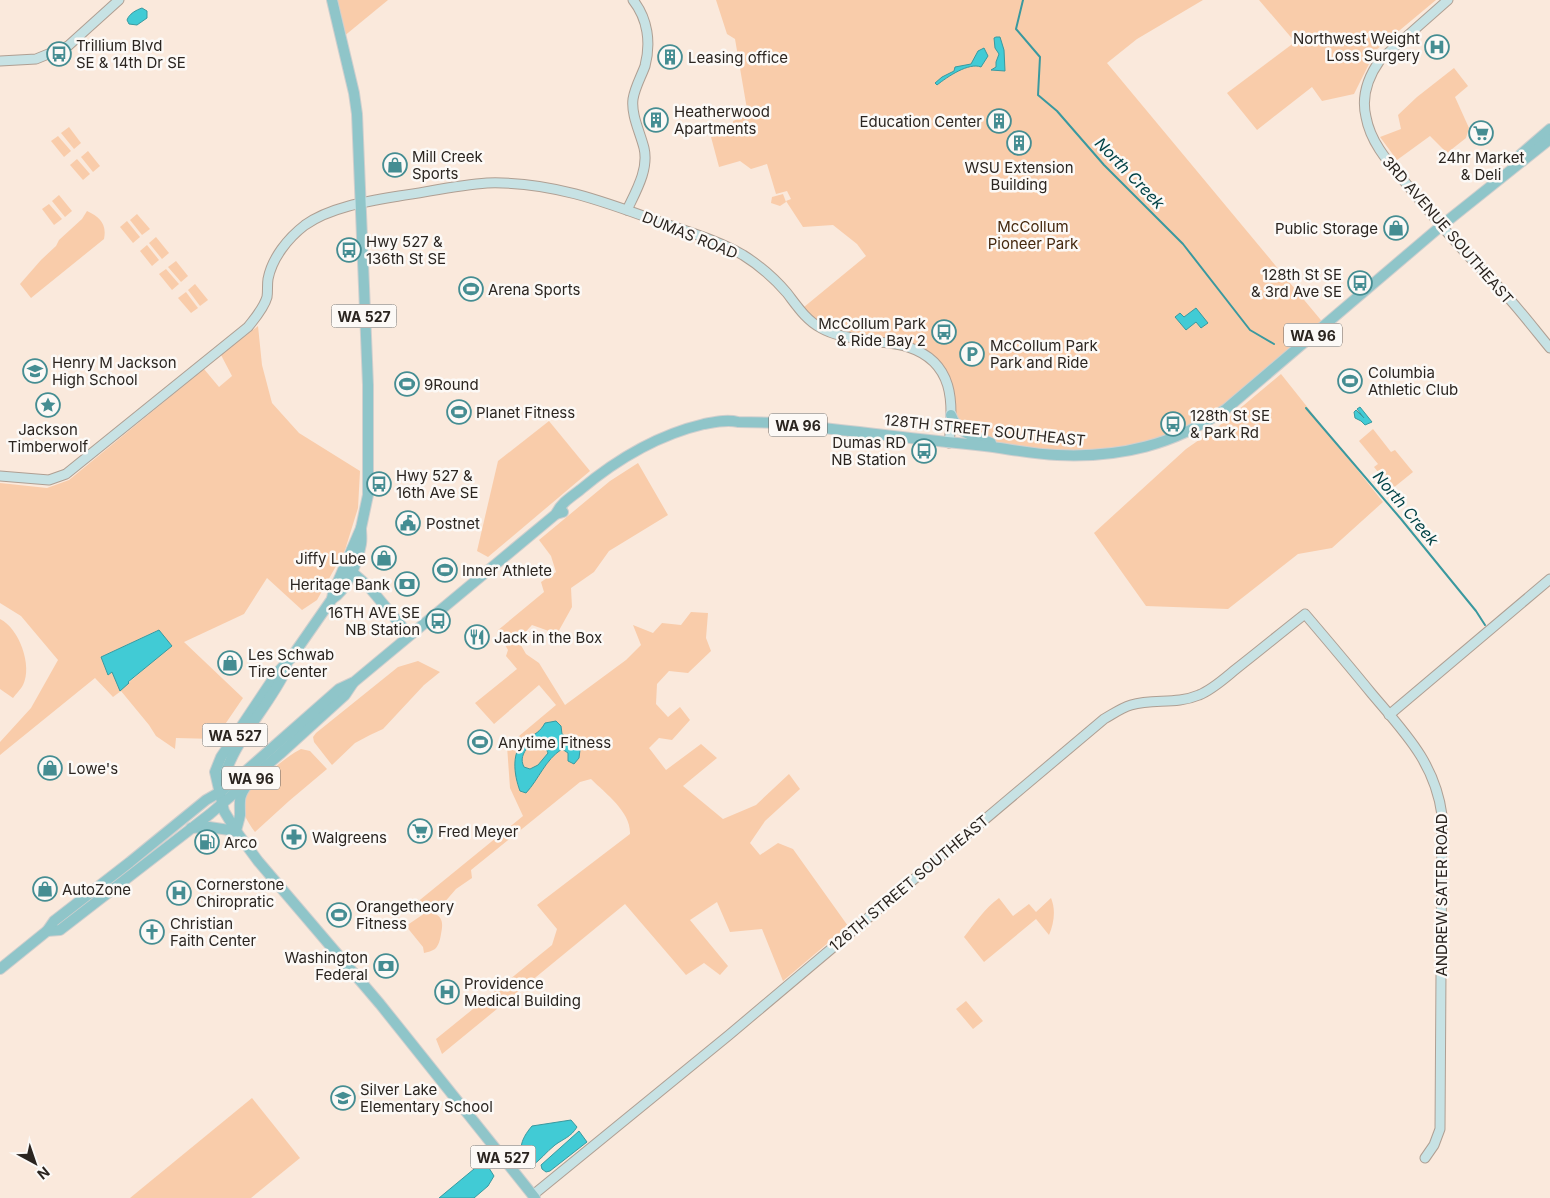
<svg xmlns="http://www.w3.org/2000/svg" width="1550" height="1198" viewBox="0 0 1550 1198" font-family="Inter,sans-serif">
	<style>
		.green { fill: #f9ccaa; fill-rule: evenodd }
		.water { fill: #41cbd5; stroke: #3a999f; fill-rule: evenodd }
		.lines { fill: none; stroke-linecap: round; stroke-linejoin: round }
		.stream { stroke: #3a999f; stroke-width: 2 }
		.secondary-casing { stroke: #af9f93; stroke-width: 11 }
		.primary-casing { stroke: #d0cfce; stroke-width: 12 }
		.secondary { stroke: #c7e2e4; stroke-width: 9 }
		.primary { stroke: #8fc5c9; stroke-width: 10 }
		.labels { text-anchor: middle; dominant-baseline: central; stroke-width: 5; stroke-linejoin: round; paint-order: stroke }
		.shield { fill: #fcf9f6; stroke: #6a6560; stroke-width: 1 }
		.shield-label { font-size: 14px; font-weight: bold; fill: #2b2520 }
		.poi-label { font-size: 15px; fill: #2b2520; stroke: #fcf9f6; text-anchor: start }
		.park-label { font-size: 15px; fill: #44270d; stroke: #fcf9f6 }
		.street-label { font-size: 15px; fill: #2b2520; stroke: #fcf9f6 }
		.water-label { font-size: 16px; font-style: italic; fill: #034347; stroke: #fcf9f6 }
	</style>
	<rect width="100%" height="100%" fill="#fae9dc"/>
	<g class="green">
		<polygon points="334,0 388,0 343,37"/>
		<polygon points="716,0 1203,0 1137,39 1107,63 1325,325 1201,425 1110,455 986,446 955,421 949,388 924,354 834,334 802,312 806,309 804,307 866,256 857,244 833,225 803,227 786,201 791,199 787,191 776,194 767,164 751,169 740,161 719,167 711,137 734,131 733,121 748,115 735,39 727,34"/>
		<polygon points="1259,0 1436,0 1376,50 1354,94 1322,101 1312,87 1257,130 1227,93 1295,42"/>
		<polygon points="1454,68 1468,86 1455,97 1469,128 1466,138 1447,153 1430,136 1397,160 1380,137 1401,129 1398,115 1417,97"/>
		<polygon points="69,127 81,143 74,149 61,133"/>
		<polygon points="58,136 71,151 64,157 51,141"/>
		<polygon points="88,151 100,166 93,172 81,157"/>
		<polygon points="77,159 90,174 83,180 70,165"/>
		<polygon points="783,194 786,202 780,206 771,203 772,197"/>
		<polygon points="59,195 72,211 65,217 52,201"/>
		<polygon points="49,204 62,219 54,225 42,209"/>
		<path d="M 87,211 C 100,217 107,224 104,239 L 31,298 L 20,284 L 41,260 L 56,246 L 59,240 L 82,219 Z"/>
		<polygon points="137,214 150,229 142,235 130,220"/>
		<polygon points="127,221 140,237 133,243 120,227"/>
		<polygon points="156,237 169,253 162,259 149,243"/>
		<polygon points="147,245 159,260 152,266 140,251"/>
		<polygon points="176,261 188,276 181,282 168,267"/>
		<polygon points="166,269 179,284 172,290 159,274"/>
		<polygon points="195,284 208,300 200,306 188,290"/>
		<polygon points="186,292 198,308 191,313 178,298"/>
		<path d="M 258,326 L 262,365 L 272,403 L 299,433 L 360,471 L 358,508 L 345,550 L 317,600 L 302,610 L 267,578 L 244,614 L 184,642 L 243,698 L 215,739 L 176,738 L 175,749 L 156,736 L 149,725 L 121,691 L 113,697 L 95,678 L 0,755 L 0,742 L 31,708 L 58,660 L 21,616 L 0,603 L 0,483 L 47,488 L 69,480 L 204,369 L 219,387 L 232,376 L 221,355 ZM 158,630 L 171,646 L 120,690 L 112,672 L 108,675 L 101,657 Z"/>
		<polygon points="1281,374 1383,502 1332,548 1298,554 1228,609 1146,606 1094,533 1186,449 1219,426"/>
		<polygon points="549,421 590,471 488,557 477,551 498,461"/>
		<polygon points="1373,429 1391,452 1395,450 1413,472 1392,489 1374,467 1378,464 1359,441"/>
		<path d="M 638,463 L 668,515 L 609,551 L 594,572 L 571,588 L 572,607 L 557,634 L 532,625 L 518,640 L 526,654 L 539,663 L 565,705 L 626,660 L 641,645 L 633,625 L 653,633 L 662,623 L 681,625 L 691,612 L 708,613 L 706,638 L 711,651 L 688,673 L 669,671 L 657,684 L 656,704 L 668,717 L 680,707 L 690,720 L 672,740 L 659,738 L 649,748 L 666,770 L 701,744 L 717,758 L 683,786 L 723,819 L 756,805 L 789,774 L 800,789 L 765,821 L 750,843 L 760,855 L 778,843 L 793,849 L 848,926 L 783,981 L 762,929 L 730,932 L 717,902 L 690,920 L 728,966 L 720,975 L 704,963 L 686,975 L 625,904 L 442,1054 L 436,1039 L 552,945 L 557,929 L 537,905 L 630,834 C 631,812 606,794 591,779 L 580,782 L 471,870 L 472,878 L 456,889 L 443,904 L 428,902 L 410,913 L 410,908 L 523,816 L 510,788 L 507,746 L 556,705 L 539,685 L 494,724 L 475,703 L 517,669 L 506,656 L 508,650 L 497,631 L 544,592 L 541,582 L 556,572 L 551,556 L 539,540 L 610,481 ZM 541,731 C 557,733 571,735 580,749 L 579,758 L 562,749 C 546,760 539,778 526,793 L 520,791 L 517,782 L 515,760 L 526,739 Z"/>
		<path d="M 0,619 C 19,628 33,666 23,685 C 21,689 16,694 13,698 L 0,689 Z"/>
		<polygon points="418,661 440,672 424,685 383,729 370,735 355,743 332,765 314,742 313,737 316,733 398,667"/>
		<path d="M 537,743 L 544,744 L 548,752 L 538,766 L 530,769 L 524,767 C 520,759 523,754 528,746 Z"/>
		<path d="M 301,749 L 310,751 L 327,769 L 289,801 L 255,832 C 232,802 244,793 269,772 C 279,764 289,755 301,749 Z"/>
		<path d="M 999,898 L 1013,916 L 1029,904 L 1036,912 L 1051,898 C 1056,910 1054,923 1049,935 L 1036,919 L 984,962 L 964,937 C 975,923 984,909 999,898 Z"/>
		<path d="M 428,911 C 442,915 444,921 441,934 C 440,940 439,945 435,949 C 432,951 428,952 424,953 L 423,947 L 406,926 Z"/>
		<polygon points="966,1001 983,1021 973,1029 956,1009"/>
		<polygon points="252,1098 300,1158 251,1198 130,1198"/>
	</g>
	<g class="water">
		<path d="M 142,8 L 147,11 L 147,18 L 137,25 L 129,24 L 127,20 C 129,14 136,10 142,8 Z"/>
		<polygon points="996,37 1000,37 1004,50 1005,71 991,70 996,67 996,62 999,54 995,48 994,38"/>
		<path d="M 984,48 L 988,56 L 981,67 C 969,62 947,77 937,85 L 935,83 L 942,77 L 954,71 L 955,67 L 971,64 L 978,51 Z"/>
		<polygon points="1196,308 1208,323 1201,328 1196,322 1186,330 1175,317 1180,313 1184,317"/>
		<polygon points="1360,407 1372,422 1365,425 1361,421 1355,418 1354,412 1356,410 1364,418 1357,409"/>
		<polygon points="159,630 172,646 128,682 129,683 120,691 112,672 108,675 101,657"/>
		<path d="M 556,721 L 561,726 L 562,734 L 576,743 L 580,750 L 579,758 L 574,764 L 568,761 L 568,753 L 562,749 C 545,760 539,779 526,793 L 520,791 C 514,775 510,750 527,739 C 535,734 540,732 545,723 ZM 537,743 L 544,744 L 548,753 L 538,765 L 530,769 L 524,767 C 520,759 523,754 528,746 Z"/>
		<path d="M 571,1120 L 577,1127 C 571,1137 563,1139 555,1145 C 546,1152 540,1161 530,1167 C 516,1153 520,1140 532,1126 Z"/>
		<polygon points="579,1131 587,1142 550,1171 546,1172 542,1169 541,1165"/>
		<polygon points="480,1164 489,1168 494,1176 488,1186 474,1198 439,1198"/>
	</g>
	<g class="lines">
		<g class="stream">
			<polyline points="1023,0 1016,29 1040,57 1038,95 1057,111 1104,165 1183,244 1250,330 1274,344"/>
			<polyline points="1306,408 1401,519 1476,611 1485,625"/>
		</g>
		<g class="secondary-casing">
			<g id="secondary">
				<path d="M 1448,0 L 1380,60 C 1368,77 1361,96 1366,117 C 1371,145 1392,166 1409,187 C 1431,214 1453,240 1477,265 C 1483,271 1490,277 1496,284 C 1515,304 1532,326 1550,348"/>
				<polyline points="0,61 36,59 68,46 119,0"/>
				<path d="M 627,210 C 636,191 649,169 644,148 C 640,132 631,115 633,99 C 635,87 641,77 645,66 C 651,43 648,19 633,0"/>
				<path d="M 0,476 L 49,480 L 66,474 L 248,327 C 255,318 264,308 267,297 C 268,291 267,285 268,279 C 272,258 288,238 305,225 C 330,207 369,201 399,196 C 427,192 458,185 487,183 C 549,181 603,201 660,222 C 688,232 717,240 743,255 C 759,265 775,279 787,293 C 797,306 806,320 821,328 C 837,337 855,338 873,341 C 884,343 897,343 908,347 C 954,362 954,402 949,443"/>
				<polyline points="1389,715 1550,579"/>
				<path d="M 533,1195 L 729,1035 L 1104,719 C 1113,714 1121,708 1131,705 C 1154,698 1175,705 1199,695 C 1212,690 1225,678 1236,669 C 1259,651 1282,632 1305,614 C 1328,641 1350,667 1372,694 C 1405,733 1435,763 1442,815 L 1440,1129 L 1434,1145 L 1425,1158"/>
			</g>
		</g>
		<g class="primary-casing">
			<g id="primary">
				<polyline points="1520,155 1550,129"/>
				<path d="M 951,415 C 957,433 975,437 991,443"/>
				<path d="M 556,514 C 561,503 571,497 580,490 C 617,459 657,435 704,424 C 715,422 727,419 738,422 L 781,423 C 849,431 917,439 985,446 C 1009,449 1033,454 1057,455 C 1120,458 1174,445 1226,409 L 1441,226 L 1550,139"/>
				<path d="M 361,528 C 361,533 362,539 361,544 C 358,560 347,591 332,599 L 291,658 L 277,673 L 221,757 L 215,772 L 224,811 L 236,831 L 258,861 L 380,1004 L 535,1198"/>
				<polyline points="352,572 369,587 409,635"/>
				<polyline points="332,599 333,593 361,528 368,495 368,385 357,114 354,93 332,0"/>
				<path d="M 220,791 C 231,741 266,712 287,668"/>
				<polyline points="191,828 209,827 236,831"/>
				<path d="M 236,831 C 237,826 239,821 240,815 C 240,801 238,797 247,785"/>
				<polyline points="47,931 60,930 210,814 280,754 345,695 353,683"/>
				<polyline points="0,969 47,931 54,921 130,862 206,800 220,792 239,777 339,689 354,682 556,514 563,512"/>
			</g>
		</g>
		<use href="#secondary" class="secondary"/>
		<use href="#primary" class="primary"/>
	</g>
	<defs>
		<g id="hospital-ring" transform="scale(1.25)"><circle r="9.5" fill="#fcf9f6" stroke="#458d92" stroke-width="1.5"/><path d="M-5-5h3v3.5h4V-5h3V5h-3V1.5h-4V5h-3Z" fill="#458d92"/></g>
		<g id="bus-ring" transform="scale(1.25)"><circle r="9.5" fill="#fcf9f6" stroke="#458d92" stroke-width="1.5"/><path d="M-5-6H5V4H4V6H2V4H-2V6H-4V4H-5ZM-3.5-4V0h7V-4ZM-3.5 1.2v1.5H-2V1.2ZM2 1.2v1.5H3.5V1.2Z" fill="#458d92"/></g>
		<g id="building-ring" transform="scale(1.25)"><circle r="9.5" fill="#fcf9f6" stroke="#458d92" stroke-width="1.5"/><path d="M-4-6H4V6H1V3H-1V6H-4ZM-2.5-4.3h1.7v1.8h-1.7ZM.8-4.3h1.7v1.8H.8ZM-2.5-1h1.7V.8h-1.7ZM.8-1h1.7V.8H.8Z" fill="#458d92"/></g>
		<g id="supermarket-ring" transform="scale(1.25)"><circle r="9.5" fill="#fcf9f6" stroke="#458d92" stroke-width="1.5"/><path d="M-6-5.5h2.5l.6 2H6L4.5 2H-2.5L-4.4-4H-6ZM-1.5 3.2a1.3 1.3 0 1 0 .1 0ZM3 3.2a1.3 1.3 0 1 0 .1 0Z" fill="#458d92"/></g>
		<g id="shop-ring" transform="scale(1.25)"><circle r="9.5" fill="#fcf9f6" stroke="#458d92" stroke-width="1.5"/><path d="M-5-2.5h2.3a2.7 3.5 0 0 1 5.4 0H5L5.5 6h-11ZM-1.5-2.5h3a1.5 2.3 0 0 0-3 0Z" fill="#458d92"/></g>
		<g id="stadium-ring" transform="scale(1.25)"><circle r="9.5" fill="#fcf9f6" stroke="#458d92" stroke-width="1.5"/><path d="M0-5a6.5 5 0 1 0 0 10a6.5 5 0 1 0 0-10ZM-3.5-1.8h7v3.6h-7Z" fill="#458d92"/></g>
		<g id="parking-ring" transform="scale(1.25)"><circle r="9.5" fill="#fcf9f6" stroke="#458d92" stroke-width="1.5"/><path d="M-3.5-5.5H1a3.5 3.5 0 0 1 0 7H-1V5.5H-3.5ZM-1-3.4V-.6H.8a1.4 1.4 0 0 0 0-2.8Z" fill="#458d92"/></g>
		<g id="school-ring" transform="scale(1.25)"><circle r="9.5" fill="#fcf9f6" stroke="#458d92" stroke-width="1.5"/><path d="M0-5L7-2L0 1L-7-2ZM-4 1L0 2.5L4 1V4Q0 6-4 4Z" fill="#458d92"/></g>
		<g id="sight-ring" transform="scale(1.25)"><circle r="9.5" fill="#fcf9f6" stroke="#458d92" stroke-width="1.5"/><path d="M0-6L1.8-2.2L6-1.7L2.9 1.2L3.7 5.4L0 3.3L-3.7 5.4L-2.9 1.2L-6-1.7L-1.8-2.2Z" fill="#458d92"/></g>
		<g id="civic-ring" transform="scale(1.25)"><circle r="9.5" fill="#fcf9f6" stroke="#458d92" stroke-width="1.5"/><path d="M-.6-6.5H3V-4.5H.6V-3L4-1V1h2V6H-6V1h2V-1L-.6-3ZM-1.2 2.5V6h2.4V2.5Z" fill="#458d92"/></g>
		<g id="bank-ring" transform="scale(1.25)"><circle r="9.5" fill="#fcf9f6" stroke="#458d92" stroke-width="1.5"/><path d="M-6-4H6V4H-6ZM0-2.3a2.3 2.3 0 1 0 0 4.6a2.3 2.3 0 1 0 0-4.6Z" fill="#458d92"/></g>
		<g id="restaurant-ring" transform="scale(1.25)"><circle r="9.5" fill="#fcf9f6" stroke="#458d92" stroke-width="1.5"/><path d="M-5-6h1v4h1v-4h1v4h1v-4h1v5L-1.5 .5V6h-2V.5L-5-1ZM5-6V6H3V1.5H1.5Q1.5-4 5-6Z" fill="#458d92"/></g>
		<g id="pharmacy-ring" transform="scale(1.25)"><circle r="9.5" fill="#fcf9f6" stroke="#458d92" stroke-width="1.5"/><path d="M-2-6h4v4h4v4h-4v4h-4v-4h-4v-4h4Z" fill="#458d92"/></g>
		<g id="fuel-ring" transform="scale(1.25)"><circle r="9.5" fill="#fcf9f6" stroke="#458d92" stroke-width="1.5"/><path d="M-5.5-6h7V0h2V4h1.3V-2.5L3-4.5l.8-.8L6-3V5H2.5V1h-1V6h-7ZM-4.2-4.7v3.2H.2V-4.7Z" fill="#458d92"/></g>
		<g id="church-ring" transform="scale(1.25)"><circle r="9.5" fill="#fcf9f6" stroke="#458d92" stroke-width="1.5"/><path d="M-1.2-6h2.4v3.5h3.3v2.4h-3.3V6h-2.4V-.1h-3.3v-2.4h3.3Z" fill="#458d92"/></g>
	</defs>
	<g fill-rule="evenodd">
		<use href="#hospital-ring" x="1437" y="47"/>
		<use href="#bus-ring" x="59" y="54"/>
		<use href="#building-ring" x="670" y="57"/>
		<use href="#building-ring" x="656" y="120"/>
		<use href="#building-ring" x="999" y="121"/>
		<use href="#supermarket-ring" x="1481" y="133"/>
		<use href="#building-ring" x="1019" y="143"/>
		<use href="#shop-ring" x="395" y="165"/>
		<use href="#shop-ring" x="1396" y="228"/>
		<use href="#bus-ring" x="349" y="250"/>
		<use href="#bus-ring" x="1360" y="283"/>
		<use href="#stadium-ring" x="471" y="289"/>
		<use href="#bus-ring" x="944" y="332"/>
		<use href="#parking-ring" x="972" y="354"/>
		<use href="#school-ring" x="35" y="371"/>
		<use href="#stadium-ring" x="1350" y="381"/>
		<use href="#stadium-ring" x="407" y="384"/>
		<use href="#sight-ring" x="48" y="405"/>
		<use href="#stadium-ring" x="459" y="412"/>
		<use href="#bus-ring" x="1173" y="424"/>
		<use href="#bus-ring" x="924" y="451"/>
		<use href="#bus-ring" x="379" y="484"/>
		<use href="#civic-ring" x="408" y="523"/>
		<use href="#shop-ring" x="384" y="558"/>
		<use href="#stadium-ring" x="445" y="570"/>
		<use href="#bank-ring" x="407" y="584"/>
		<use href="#bus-ring" x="438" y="621"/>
		<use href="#restaurant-ring" x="477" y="637"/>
		<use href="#shop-ring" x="230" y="663"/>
		<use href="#stadium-ring" x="480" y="742"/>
		<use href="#shop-ring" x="50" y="768"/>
		<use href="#supermarket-ring" x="420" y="831"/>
		<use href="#pharmacy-ring" x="294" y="837"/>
		<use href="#fuel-ring" x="207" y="842"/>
		<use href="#shop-ring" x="45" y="889"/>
		<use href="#hospital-ring" x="179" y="893"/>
		<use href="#stadium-ring" x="339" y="915"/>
		<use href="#church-ring" x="152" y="932"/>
		<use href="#bank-ring" x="386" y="966"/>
		<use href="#hospital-ring" x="447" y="992"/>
		<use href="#school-ring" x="343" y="1098"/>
	</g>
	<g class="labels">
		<g class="shield">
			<rect x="331.5" y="304.5" width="65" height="23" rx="4"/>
			<rect x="1284" y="323.5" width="58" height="23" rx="4"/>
			<rect x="769" y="413.5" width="58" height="23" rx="4"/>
			<rect x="202.5" y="723.5" width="65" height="23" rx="4"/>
			<rect x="222" y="766.5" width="58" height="23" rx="4"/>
			<rect x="470.5" y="1145.5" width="65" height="23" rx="4"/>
		</g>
		<g class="shield-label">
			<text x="364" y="316">WA 527</text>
			<text x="1313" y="335">WA 96</text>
			<text x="798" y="425">WA 96</text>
			<text x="235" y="735">WA 527</text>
			<text x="251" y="778">WA 96</text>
			<text x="503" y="1157">WA 527</text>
		</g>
		<g class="poi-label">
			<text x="1420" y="38" text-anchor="end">Northwest Weight<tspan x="1420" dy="17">Loss Surgery</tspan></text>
			<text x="76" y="45">Trillium Blvd<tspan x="76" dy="17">SE &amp; 14th Dr SE</tspan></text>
			<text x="688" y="57">Leasing office</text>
			<text x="674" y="111">Heatherwood<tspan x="674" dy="17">Apartments</tspan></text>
			<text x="982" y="121" text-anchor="end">Education Center</text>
			<text x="412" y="156">Mill Creek<tspan x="412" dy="17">Sports</tspan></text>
			<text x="1481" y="157" text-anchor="middle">24hr Market<tspan x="1481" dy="17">&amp; Deli</tspan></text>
			<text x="1019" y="167" text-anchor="middle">WSU Extension<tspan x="1019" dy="17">Building</tspan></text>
			<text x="1378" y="228" text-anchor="end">Public Storage</text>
			<text x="366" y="241">Hwy 527 &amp;<tspan x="366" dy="17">136th St SE</tspan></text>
			<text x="1342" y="274" text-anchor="end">128th St SE<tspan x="1342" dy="17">&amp; 3rd Ave SE</tspan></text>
			<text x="488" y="289">Arena Sports</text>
			<text x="926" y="323" text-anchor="end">McCollum Park<tspan x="926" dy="17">&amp; Ride Bay 2</tspan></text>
			<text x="990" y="345">McCollum Park<tspan x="990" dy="17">Park and Ride</tspan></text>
			<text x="52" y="362">Henry M Jackson<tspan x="52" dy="17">High School</tspan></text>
			<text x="1368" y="372">Columbia<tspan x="1368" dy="17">Athletic Club</tspan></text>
			<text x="424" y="384">9Round</text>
			<text x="476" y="412">Planet Fitness</text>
			<text x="1190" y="415">128th St SE<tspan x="1190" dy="17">&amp; Park Rd</tspan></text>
			<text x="48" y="429" text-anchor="middle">Jackson<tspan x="48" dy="17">Timberwolf</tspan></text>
			<text x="906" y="442" text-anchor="end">Dumas RD<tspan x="906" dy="17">NB Station</tspan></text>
			<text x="396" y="475">Hwy 527 &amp;<tspan x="396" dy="17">16th Ave SE</tspan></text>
			<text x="426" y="523">Postnet</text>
			<text x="366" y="558" text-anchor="end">Jiffy Lube</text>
			<text x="462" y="570">Inner Athlete</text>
			<text x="390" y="584" text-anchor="end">Heritage Bank</text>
			<text x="420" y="612" text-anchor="end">16TH AVE SE<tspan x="420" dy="17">NB Station</tspan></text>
			<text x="494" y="637">Jack in the Box</text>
			<text x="248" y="654">Les Schwab<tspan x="248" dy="17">Tire Center</tspan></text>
			<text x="498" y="742">Anytime Fitness</text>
			<text x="68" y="768">Lowe's</text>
			<text x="438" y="831">Fred Meyer</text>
			<text x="312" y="837">Walgreens</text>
			<text x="224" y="842">Arco</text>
			<text x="196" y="884">Cornerstone<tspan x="196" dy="17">Chiropratic</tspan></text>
			<text x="62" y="889">AutoZone</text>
			<text x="356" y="906">Orangetheory<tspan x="356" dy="17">Fitness</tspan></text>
			<text x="170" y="923">Christian<tspan x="170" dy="17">Faith Center</tspan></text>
			<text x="368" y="957" text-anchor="end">Washington<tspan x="368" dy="17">Federal</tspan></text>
			<text x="464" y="983">Providence<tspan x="464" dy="17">Medical Building</tspan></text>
			<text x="360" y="1089">Silver Lake<tspan x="360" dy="17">Elementary School</tspan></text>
		</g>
		<g class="park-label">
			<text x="1033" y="226">McCollum<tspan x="1033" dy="17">Pioneer Park</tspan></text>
		</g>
		<g class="street-label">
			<text transform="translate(1448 230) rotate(49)">3RD AVENUE SOUTHEAST</text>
			<text transform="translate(690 235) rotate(22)">DUMAS ROAD</text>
			<text transform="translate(985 430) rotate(6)">128TH STREET SOUTHEAST</text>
			<text transform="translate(909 883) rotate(-40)">126TH STREET SOUTHEAST</text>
			<text transform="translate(1441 895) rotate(-90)">ANDREW SATER ROAD</text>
		</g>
		<g class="water-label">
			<text transform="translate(1130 173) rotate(46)">North Creek</text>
			<text transform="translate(1406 508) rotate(50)">North Creek</text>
		</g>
	</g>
	<g transform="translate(35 1163) rotate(140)" stroke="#fcf9f6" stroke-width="4" paint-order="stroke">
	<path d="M0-4L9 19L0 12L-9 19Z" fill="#2b2520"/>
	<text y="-8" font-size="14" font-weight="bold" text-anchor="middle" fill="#2b2520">N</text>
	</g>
</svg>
